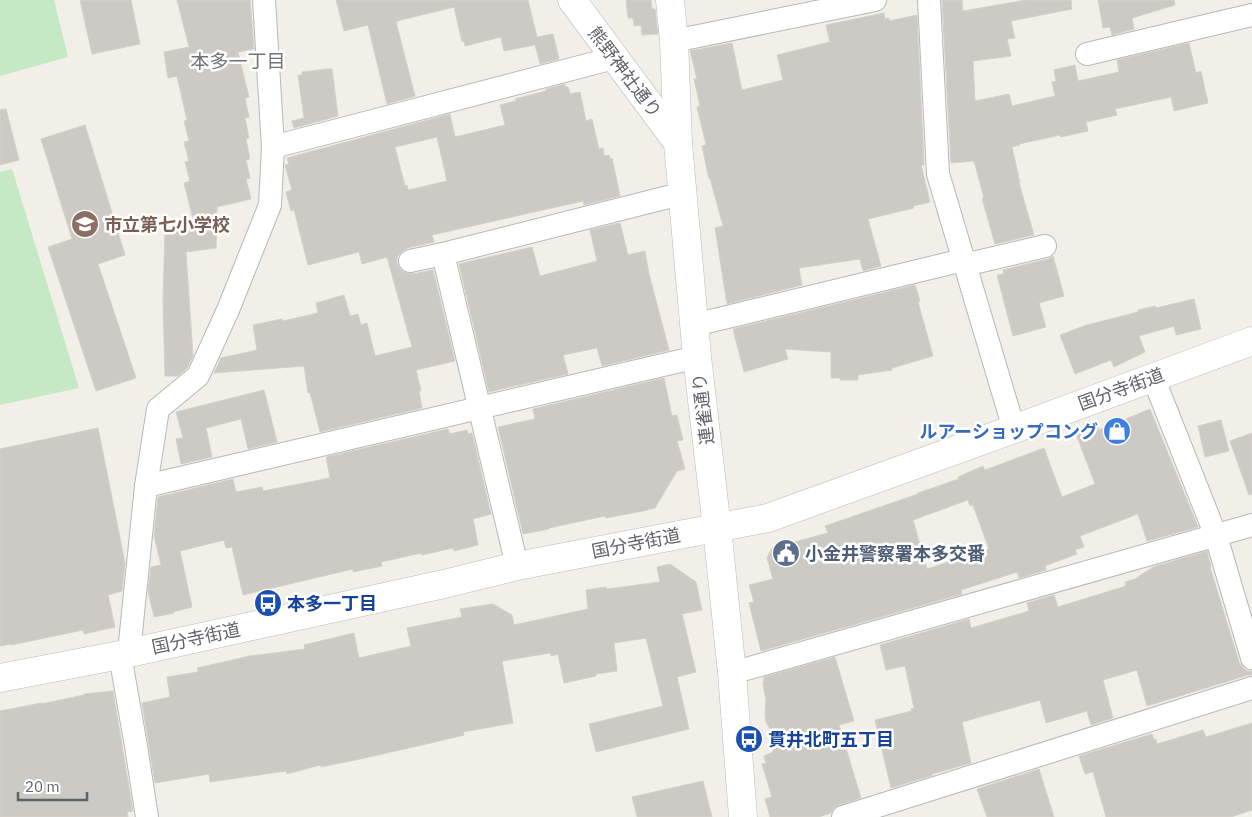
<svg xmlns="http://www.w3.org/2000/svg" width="1252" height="817" font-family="'IBM Plex Sans','Noto Sans JP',sans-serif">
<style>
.green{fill:#c5e8c5}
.building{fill:#cccac5;stroke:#d6d1c6;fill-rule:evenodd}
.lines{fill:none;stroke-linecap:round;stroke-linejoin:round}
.minor-casing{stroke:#b5b8bc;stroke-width:24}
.secondary-casing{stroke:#b6babf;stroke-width:29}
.minor{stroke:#fff;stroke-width:22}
.secondary{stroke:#fff;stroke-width:28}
.labels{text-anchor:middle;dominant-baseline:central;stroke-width:5;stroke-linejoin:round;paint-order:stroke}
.street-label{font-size:18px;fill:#5f6368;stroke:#fff}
.education-label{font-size:18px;font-weight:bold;fill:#785e54;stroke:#fff;text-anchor:start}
.shop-label{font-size:18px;font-weight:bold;fill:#366cbe;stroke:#fff;text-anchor:end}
.service-label{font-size:18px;font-weight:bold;fill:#4e5e75;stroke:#fff;text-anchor:start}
.transit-label{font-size:18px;font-weight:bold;fill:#164399;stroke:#fff;text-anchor:start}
.neighbourhood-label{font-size:19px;fill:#70757a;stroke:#fff}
</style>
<rect width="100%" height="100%" fill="#f1efe8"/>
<g class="green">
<path d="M0 0H54L68 57 0 76Z"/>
<path d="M12 169 79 388 0 405V172Z"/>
</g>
<g class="building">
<path d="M80 0H131L140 44 92 54Z"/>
<path d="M177 0H250L254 49 238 52 249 97 245 98 249 117 245 118 249 138 246 139 250 159 246 160 250 178 246 179 251 199 217 207 216 248 186 252 193 356 187 368 178 376H165L163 302 165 229 194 223 184 183 190 181 185 162 189 161 184 142 189 141 184 121 187 120 177 76 168 78 164 52 189 47Z"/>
<path d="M336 0H528L537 37 553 34 559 59 540 64 535 45 504 51 501 37 465 46 464 41 462 42 454 7 401 20 396 22 415 96 387 104 368 25 344 31Z"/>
<path d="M626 0H651L652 9H655L658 34 642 35 641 25 634 26 633 18H628Z"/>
<path d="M942 0H962L963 11 1026 0H1071L1072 9 1011 21 1015 38 1007 39 1011 56 973 61 975 101 1009 94 1012 106 1055 96 1052 82 1056 81 1054 70 1075 65 1078 81 1119 72 1117 60 1189 43 1196 73 1201 71 1208 103 1174 111 1171 97 1115 109 1117 115 1086 122 1088 131 1061 137 1060 135 1019 144 1020 145 1012 147 1020 183H1019L1034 235 995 244 982 198H984L974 161 951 163Z"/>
<path d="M1098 0H1174L1175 5 1132 18 1134 29 1112 35 1110 27 1103 28Z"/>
<path d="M884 13 885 19 889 18V21L917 15 924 165H921L930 202 913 206 914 208 868 219 881 266 863 271 860 259 799 268 802 285 727 304 715 228 723 226 710 178 709 179 702 146 706 145 697 107 700 106 694 79H697L690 51 732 43 742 90 783 80 777 55 830 42 826 25Z"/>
<path d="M327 69H332L338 116 294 128 292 121 304 118 298 75H302V72Z"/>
<path d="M565 84V87H568L570 94 580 92 586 121 592 119 599 149 603 148 604 156 609 155 610 159 612 158 620 196 584 205 583 201 432 235 434 242 407 248 401 252 397 257V264L401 270 406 273 413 274 433 270 455 361 416 370 421 391H419L422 408 320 432 310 393H308L304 366 214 373 221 358 257 350 253 325 282 319 283 321 318 313 316 303 344 295 350 316 358 314 361 325 367 323 375 356 412 347 387 257 362 264 359 252 308 265 294 210 291 211 286 192 292 190 285 165 289 164 287 158 450 114 455 137 505 125 500 105 516 101 515 99 546 91V89ZM437 137 447 181 408 190 407 185 405 186 395 147Z"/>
<path d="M6 109 19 160 0 165V110Z"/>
<path d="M85 125 125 255 98 264 136 378 96 391 48 247 72 239 41 139Z"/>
<path d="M620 223 628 255 645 251 649 274 669 350 602 366 597 348 563 355 568 374 489 392 459 264 532 247 540 276 597 261 590 230Z"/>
<path d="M1053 256 1064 296 1039 303 1046 327 1013 336 997 275 1004 274 1003 270 1048 259Z"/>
<path d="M915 285 920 301 918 302 933 356 892 368V370L858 375V380H840V378H831V352L785 349 788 359 744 372 733 329Z"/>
<path d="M1194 299 1201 329 1176 335 1174 326 1139 336 1145 352 1114 367 1111 360 1075 374 1060 335 1087 325 1138 312V310L1155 306 1156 308Z"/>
<path d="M664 378 672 416 677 415 683 440 677 441 685 469 677 471 655 508 643 511 606 518 605 516 549 528V529L523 534 498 427 535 419 533 409Z"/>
<path d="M264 390 277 442 248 449 241 419 206 428 212 457 181 464 176 439 183 438 176 412Z"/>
<path d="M1150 409 1198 527 1147 541 1138 514 1080 536 1084 547 1075 550 1077 554 1047 565 1045 566 1046 570 1019 578 1017 572 961 590 962 594 761 651 749 603 754 602 749 585 773 579 767 558 772 548 828 533 825 526 918 494V493L959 479 958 477 983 466 985 470 1044 448 1062 497 1095 484 1076 434 1098 426 1099 430ZM968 500 970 506 973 505 989 549 927 569 913 520Z"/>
<path d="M1221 420 1229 451 1205 457 1198 426Z"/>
<path d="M98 428 125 563 122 591 108 595 115 627 84 634 83 630 11 645V644L0 646V449Z"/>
<path d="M448 429 450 434 467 430 468 434 472 433 491 514 473 519 478 545 454 551 453 548 422 555 421 553 381 562 382 566 353 572V569L243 595 232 547 226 548 224 540 180 551 192 607 173 612 174 613 154 617 148 591 151 567 161 565 154 536 158 497 233 479 236 492 262 487 263 491 330 478 326 457Z"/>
<path d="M1252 433V494L1249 495 1230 441Z"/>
<path d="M1207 551 1211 567H1210L1239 662 1243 668 1248 671H1252V675H1248L1147 706 1137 670 1103 680 1113 718 1091 725 1087 711 1046 723 1040 700 962 722 971 763 932 774 933 775 891 788 875 720 912 711 911 709 914 708 905 666 886 670 880 645 969 619 971 628 1029 611 1027 603 1054 595 1058 607 1126 586 1125 582 1135 579 1153 567Z"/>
<path d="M670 564 696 582 702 610 682 614 696 672 677 677 689 729 596 752 589 724 663 706 646 638 614 643 617 671 596 674V676L564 683 558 654 551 656 550 653 502 661 513 723 463 732 464 735 435 742 360 759 321 767 320 765 287 774 286 771 210 782 209 774 155 783 142 703 170 697 167 677 198 672 197 668 250 656 305 649 304 645 354 633 359 658 411 646 407 628 462 617 460 609 493 604 512 615 514 625 588 609 586 590 606 587 607 589 660 582 657 567Z"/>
<path d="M835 657 854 721 839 725 861 798 839 805 834 808 831 813 819 817H770L765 799 772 797 762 764 766 763 764 756 773 752 772 732 766 722 765 714 766 699 763 685 764 677Z"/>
<path d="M113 691 133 811 127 812 128 817H0V711L41 703V704L84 695V694Z"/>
<path d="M1252 723V810L1231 817H1106L1093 772 1085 774 1079 756 1152 734 1154 740 1156 739 1157 744 1203 730 1206 737Z"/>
<path d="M1039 769 1054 817H987L977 789Z"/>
<path d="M703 781 712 817H637L632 797Z"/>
</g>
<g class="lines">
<g class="minor-casing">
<g id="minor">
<path d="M929 0 938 174 1014 429"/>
<path d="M674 41 875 0"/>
<path d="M1087 54 1252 15"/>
<path d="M273 147 614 58"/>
<path d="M443 254 517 566"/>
<path d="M410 261 443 254 684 193"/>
<path d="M694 325 963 260 973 263 1045 246"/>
<path d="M1153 377 1216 536 1252 658"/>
<path d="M146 486 697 357"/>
<path d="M129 652 146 486 158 409 198 376 228 310 270 205 273 147 264 0"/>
<path d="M120 655 136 746 147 817"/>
<path d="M732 673 1252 525"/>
<path d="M843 817 1252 688"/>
</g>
</g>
<g class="secondary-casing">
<g id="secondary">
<path d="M572 0 678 143"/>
<path d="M670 0 674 41 678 143 697 357 717 528 732 673 743 817"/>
<path d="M0 678 120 655 444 584 517 566 768 518 1014 429 1252 341"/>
</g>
</g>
<use href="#minor" class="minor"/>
<use href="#secondary" class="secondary"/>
</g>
<defs>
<g id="school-disc" transform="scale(1.4375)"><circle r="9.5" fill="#8d6e63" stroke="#fff"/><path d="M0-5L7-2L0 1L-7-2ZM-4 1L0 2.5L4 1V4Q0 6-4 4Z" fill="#fff"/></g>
<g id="shop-disc" transform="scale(1.4375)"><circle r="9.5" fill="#3f7fe0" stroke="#fff"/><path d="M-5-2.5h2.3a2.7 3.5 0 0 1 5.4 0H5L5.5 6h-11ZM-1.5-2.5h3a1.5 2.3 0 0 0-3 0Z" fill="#fff"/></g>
<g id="civic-disc" transform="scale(1.4375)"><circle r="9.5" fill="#5c6f8a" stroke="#fff"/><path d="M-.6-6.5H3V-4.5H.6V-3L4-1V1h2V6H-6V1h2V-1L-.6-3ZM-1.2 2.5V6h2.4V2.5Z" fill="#fff"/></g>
<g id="bus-disc" transform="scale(1.4375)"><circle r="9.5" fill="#1a4fb4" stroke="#fff"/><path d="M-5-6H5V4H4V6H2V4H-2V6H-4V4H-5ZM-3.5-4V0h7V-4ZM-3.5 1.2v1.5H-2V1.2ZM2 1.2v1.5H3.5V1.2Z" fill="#fff"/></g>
</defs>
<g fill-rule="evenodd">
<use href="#school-disc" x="85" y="224"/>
<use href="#shop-disc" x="1117" y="431"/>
<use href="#civic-disc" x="786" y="553"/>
<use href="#bus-disc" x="268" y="603"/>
<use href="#bus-disc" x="749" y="739"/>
</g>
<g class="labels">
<g class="street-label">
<text transform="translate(625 72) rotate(53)">熊野神社通り</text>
<text transform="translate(1121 389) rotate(-20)">国分寺街道</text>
<text transform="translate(703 409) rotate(-97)">連雀通り</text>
<text transform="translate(636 543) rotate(-11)">国分寺街道</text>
<text transform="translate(196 638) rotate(-12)">国分寺街道</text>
</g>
<g class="education-label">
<text x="104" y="224">市立第七小学校</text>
</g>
<g class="shop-label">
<text x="1098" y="431">ルアーショップコング</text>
</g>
<g class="service-label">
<text x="805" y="553">小金井警察署本多交番</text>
</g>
<g class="transit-label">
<text x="287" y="603">本多一丁目</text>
<text x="768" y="739">貫井北町五丁目</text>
</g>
<g class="neighbourhood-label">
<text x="238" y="61">本多一丁目</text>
</g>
</g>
<path d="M18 792v8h69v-8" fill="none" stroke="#5f6368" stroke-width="2.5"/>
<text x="25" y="792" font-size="15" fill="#5f6368" stroke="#ffffff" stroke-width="4" paint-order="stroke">20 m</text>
</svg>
